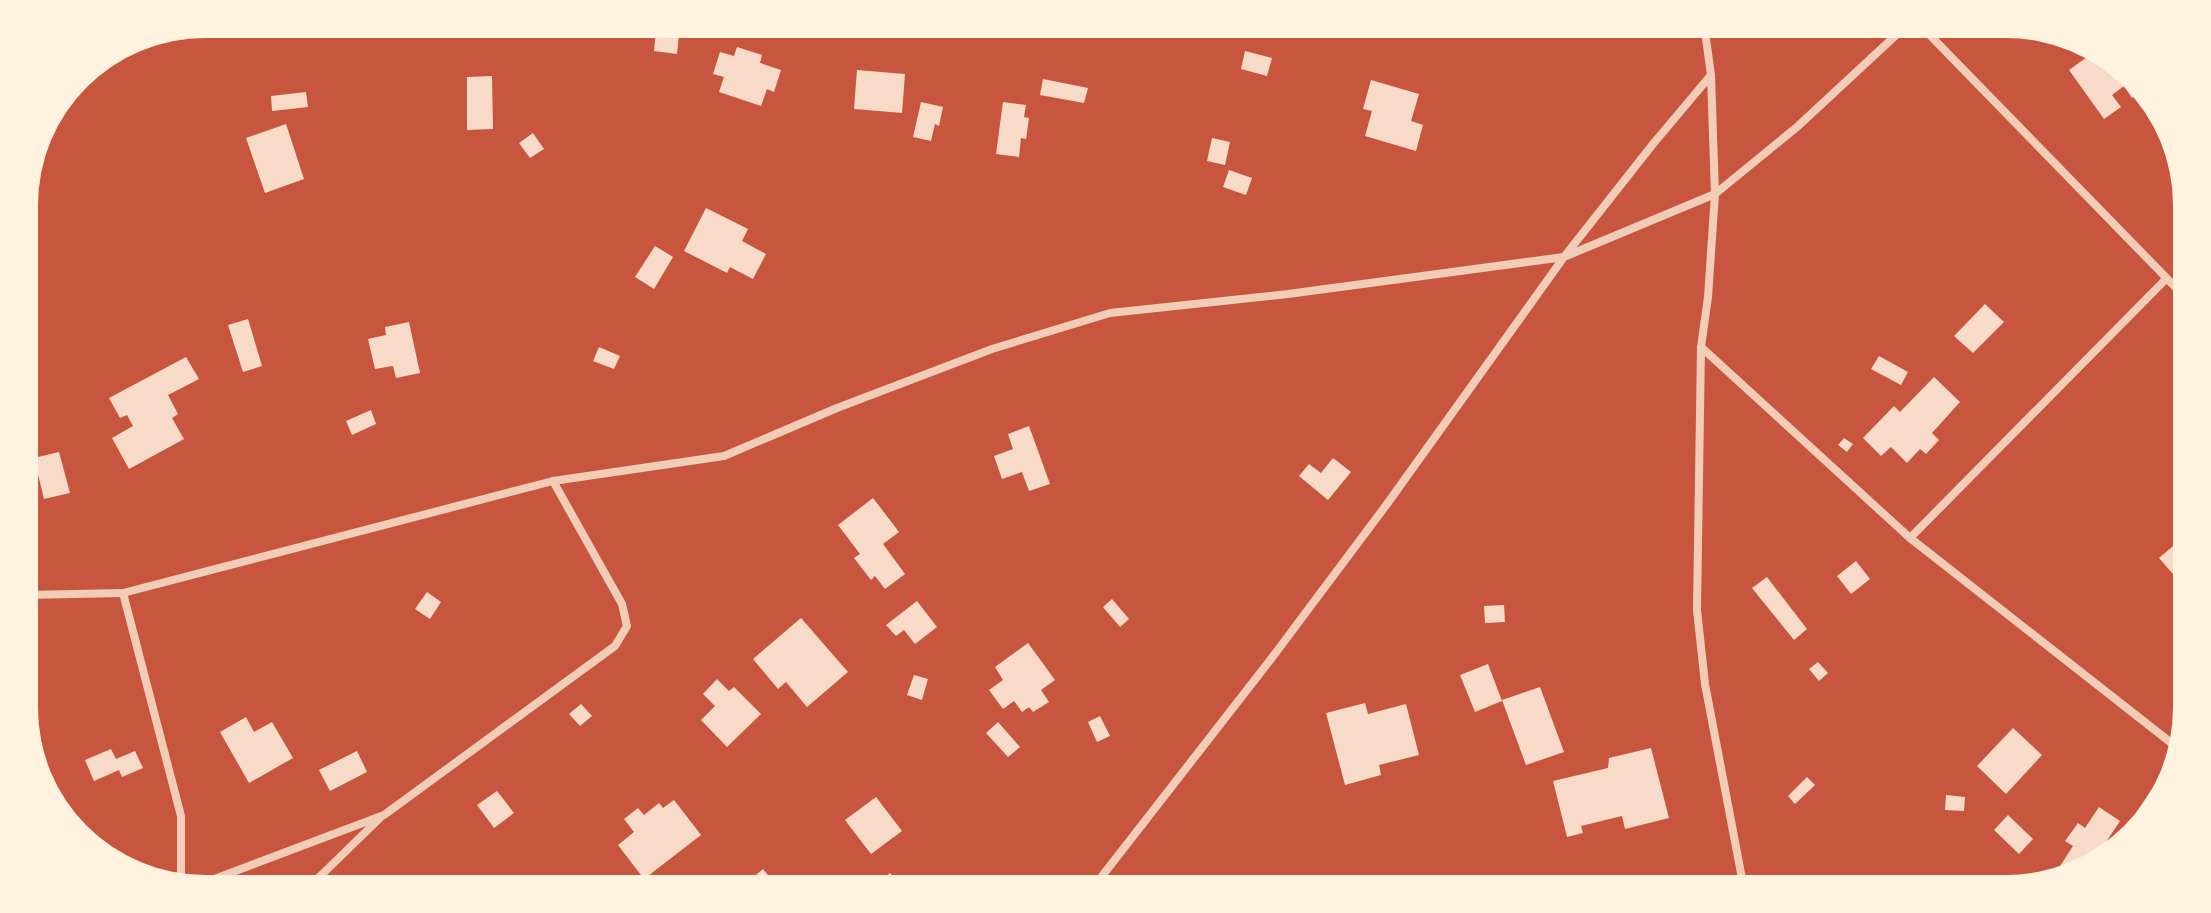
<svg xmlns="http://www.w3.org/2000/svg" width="2211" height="913" font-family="Lato,sans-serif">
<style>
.building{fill:#f7dbc8}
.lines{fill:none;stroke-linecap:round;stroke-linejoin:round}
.minor{stroke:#f1ccb7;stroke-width:8}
</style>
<rect width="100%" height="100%" fill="#c8553d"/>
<g class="building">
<path d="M656 31 679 34 677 54 654 51Z"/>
<path d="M737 47 762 55 760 63 781 70 774 92 767 89 761 106 719 92 724 77 713 74 720 52 734 56Z"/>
<path d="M1245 51 1272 58 1267 76 1241 69Z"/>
<path d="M2094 52 2141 91 2132 98 2124 86 2112 95 2121 107 2104 119 2069 70Z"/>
<path d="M857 70 905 74 902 113 854 109Z"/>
<path d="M492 76 493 129 467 130V77Z"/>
<path d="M1043 79 1088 88 1084 103 1040 95Z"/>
<path d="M1371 80 1419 94 1411 121 1423 125 1416 151 1365 136 1372 111 1363 109Z"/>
<path d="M306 92 308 107 272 111 271 96Z"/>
<path d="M921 102 943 107 939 126 935 124 931 141 913 137Z"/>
<path d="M1003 102 1026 105 1024 117 1029 118 1026 139 1021 138 1019 157 996 154Z"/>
<path d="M286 124 304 179 265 193 246 138Z"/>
<path d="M533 133 544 149 530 158 519 143Z"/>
<path d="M1212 138 1230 142 1225 165 1207 161Z"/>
<path d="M1229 170 1252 178 1246 195 1223 187Z"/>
<path d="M706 208 748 229 742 241 766 254 753 279 730 267 727 273 684 251Z"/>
<path d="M655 246 673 257 654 289 635 277Z"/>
<path d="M1985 304 2004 322 1973 353 1954 336Z"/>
<path d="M248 319 262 366 243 372 228 325Z"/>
<path d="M409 322 420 373 396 378 393 366 375 369 368 339 386 335 385 327Z"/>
<path d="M599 347 620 356 614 369 593 361Z"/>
<path d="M1879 356 1908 372 1901 385 1871 369Z"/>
<path d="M186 357 199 379 168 395 178 414 172 418 184 439 129 469 112 438 133 426 127 415 120 418 109 398Z"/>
<path d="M1934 377 1960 402 1932 433 1939 440 1926 454 1920 449 1907 463 1891 447 1881 456 1863 438 1894 406 1900 412Z"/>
<path d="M371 410 376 424 352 435 346 421Z"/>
<path d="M1029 426 1050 484 1029 491 1022 472 1002 479 994 456 1013 449 1008 434Z"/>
<path d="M1844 438 1853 444 1847 452 1838 445Z"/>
<path d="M59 452 70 493 44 499 34 458Z"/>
<path d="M1333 458 1351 472 1328 500 1299 476 1309 464 1321 473Z"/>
<path d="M873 498 899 532 883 544 905 574 885 589 875 576 871 580 854 558 860 554 838 525Z"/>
<path d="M2186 535 2187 564V590L2159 558Z"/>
<path d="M1856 561 1870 579 1851 594 1837 576Z"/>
<path d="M1767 577 1807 629 1794 640 1752 588Z"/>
<path d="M427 592 441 602 430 619 415 609Z"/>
<path d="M1112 599 1129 619 1120 627 1103 607Z"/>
<path d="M917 601 937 627 915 644 904 630 896 636 886 625Z"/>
<path d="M1504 605 1505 622 1485 623 1484 606Z"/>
<path d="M801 618 848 672 807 707 786 682 778 689 753 659Z"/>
<path d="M1028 643 1055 680 1041 690 1049 702 1033 712 1029 707 1022 712 1014 701 1003 709 989 690 1003 680 995 667Z"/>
<path d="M1818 662 1828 673 1819 681 1809 669Z"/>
<path d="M1488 664 1502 701 1475 712 1460 675Z"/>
<path d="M914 675 928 679 922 700 907 695Z"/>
<path d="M717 679 729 691 734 687 761 714 727 747 701 720 715 706 703 694Z"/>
<path d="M1540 687 1564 752 1526 765 1502 700Z"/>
<path d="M1365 703 1368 714 1406 704 1419 755 1379 765 1381 775 1345 785 1326 713Z"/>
<path d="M581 704 592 716 580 726 569 714Z"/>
<path d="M1100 716 1110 736 1097 742 1088 722Z"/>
<path d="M246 717 254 732 272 722 293 758 249 783 220 732Z"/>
<path d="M998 722 1020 747 1008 757 986 733Z"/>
<path d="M2013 728 2042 755 2006 794 1977 766Z"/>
<path d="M1651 748 1669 818 1625 829 1622 816 1581 826 1583 833 1567 837 1553 781 1608 768 1609 758Z"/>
<path d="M111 749 116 759 135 751 143 768 122 777 119 770 94 781 85 760Z"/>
<path d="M357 751 367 772 330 791 319 770Z"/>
<path d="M1807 777 1815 785 1795 804 1788 796Z"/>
<path d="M497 791 514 813 494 828 477 805Z"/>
<path d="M1946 795 1965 797 1964 811 1945 810Z"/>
<path d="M876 797 902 831 871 854 845 820Z"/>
<path d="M674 800 701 835 644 879 618 845 634 832 624 819 638 808 644 815 659 803 663 808Z"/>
<path d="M2099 807 2120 821 2092 863 2053 877 2073 846 2065 841 2078 823 2085 828Z"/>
<path d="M2008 815 2033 839 2019 854 1994 830Z"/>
<path d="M763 869 779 889H747L744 885Z"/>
<path d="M890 873 904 889H872Z"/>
<path d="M1855 881 1858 889H1832V888Z"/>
</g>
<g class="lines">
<g class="minor">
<path d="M1704 24 1711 75 1715 194 1708 297 1701 347 1697 610 1705 684 1744 889"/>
<path d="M1919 24 2186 298"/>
<path d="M1701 347 1910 538 2179 749"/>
<path d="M1910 538 2166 279"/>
<path d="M123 593 181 816V884"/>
<path d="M25 595 123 593 553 481 724 456 837 408 992 349 1110 313 1288 294 1564 257 1715 194 1797 127 1908 24"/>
<path d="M2129 831 2177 758"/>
<path d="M193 887 384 815 615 646 627 626 622 604 553 481"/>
<path d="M307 889 380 818"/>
<path d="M1092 889 1271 659 1387 504 1564 257 1653 144 1711 75"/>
</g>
</g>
<path d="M0 0H2211V913H0ZM205 38H2006A167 167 0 0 1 2173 205V708A167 167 0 0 1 2006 875H205A167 167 0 0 1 38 708V205A167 167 0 0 1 205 38Z" fill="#fff3e0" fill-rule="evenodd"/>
</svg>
